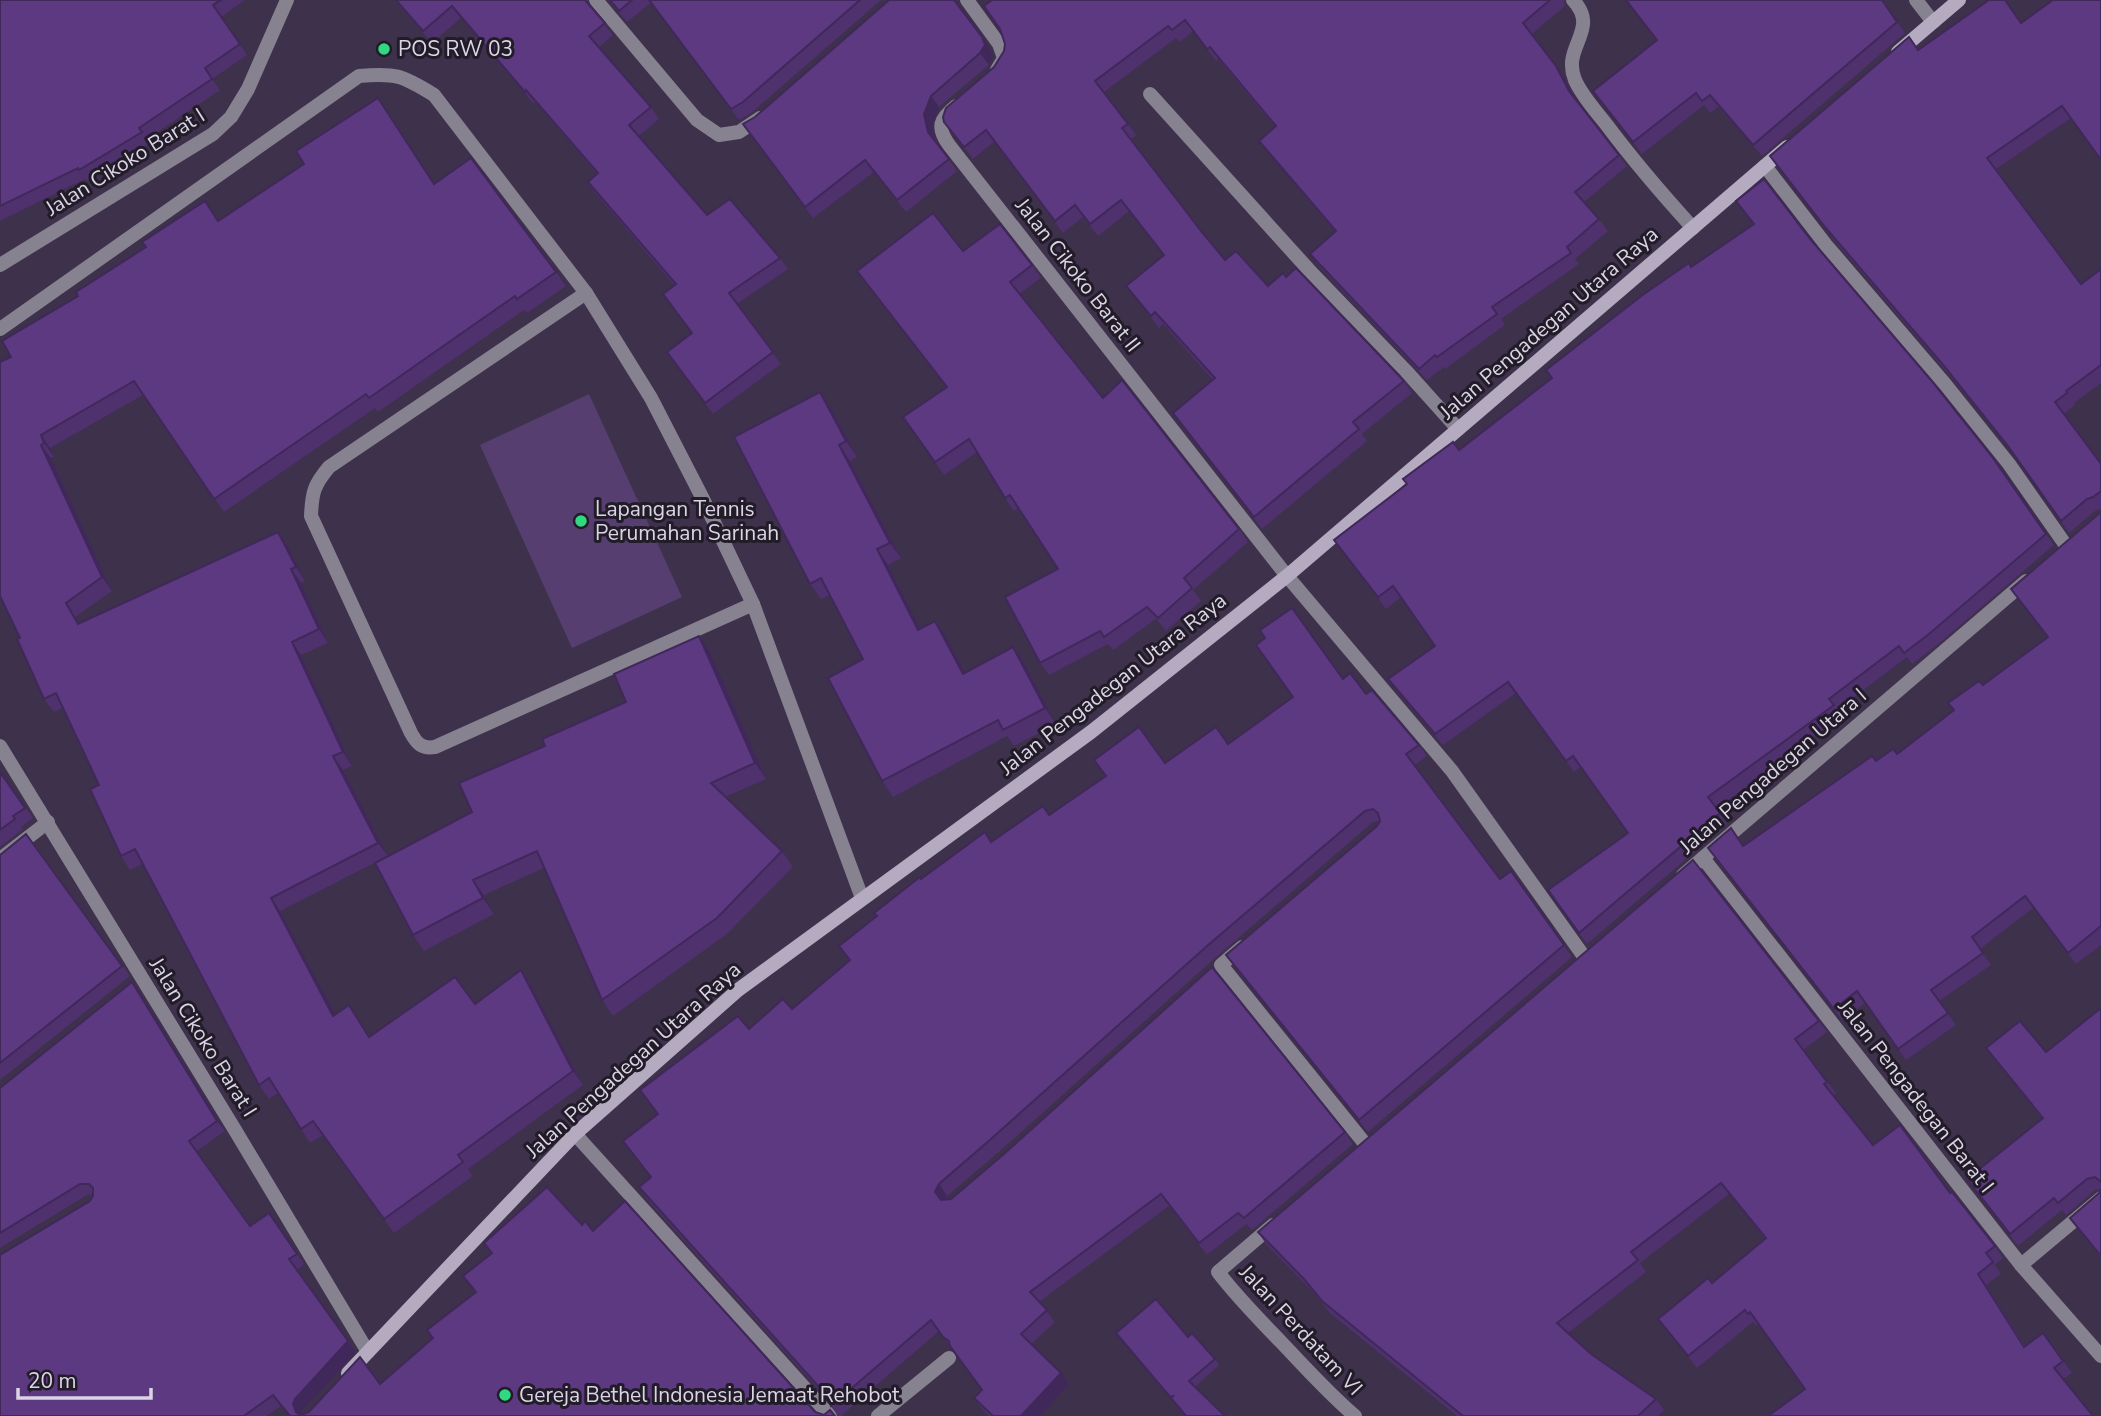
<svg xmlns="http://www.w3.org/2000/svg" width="2101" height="1416" font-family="'Nunito Sans',sans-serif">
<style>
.green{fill:#563e70}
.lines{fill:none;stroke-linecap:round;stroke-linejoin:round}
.street{stroke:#87828f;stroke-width:14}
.secondary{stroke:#b4abc0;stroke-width:14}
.wall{fill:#4f316e}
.shaded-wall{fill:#40285a}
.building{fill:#5c3980;stroke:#40285a;stroke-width:2}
.poi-dot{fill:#31d882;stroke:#211c28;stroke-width:2.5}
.labels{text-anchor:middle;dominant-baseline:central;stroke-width:6;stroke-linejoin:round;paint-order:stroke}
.poi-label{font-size:21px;fill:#dbd4e5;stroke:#211c28;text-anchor:start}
.street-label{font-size:21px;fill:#dbd4e5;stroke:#211c28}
</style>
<rect width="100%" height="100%" fill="#3d314b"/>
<path class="green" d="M589 394 682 597 572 648 480 445Z"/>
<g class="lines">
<g class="street">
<path d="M596 0 697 120 719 135 739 132 760 118"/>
<path d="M967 0 999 44 1004 58 997 70"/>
<path d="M1573 0C1601 30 1561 46 1575 80 1582 96 1595 110 1606 124 1633 160 1662 194 1693 228"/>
<path d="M1916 0 1933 22"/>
<path d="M1150 94 1309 270 1406 371 1458 429"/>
<path d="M956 106C940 119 936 127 949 145L1287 576 1452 771 1585 958"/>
<path d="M1765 166 1826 245 1945 384 2009 464 2067 547"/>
<path d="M0 265 213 134 231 117 248 89 287 0"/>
<path d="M586 293 329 467C314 485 312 492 311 516L411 733C417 744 422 749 435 747L753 604"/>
<path d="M0 329 359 76C396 73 402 75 434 95L586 293 651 398 703 499 753 604 862 898"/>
<path d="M0 746 235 1130 368 1352"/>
<path d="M1703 858 2021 1265 2101 1356"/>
<path d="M0 859 48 822"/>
<path d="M1683 875 2026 581"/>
<path d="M1242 947 1221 965 1366 1145"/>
<path d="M575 1134 830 1416"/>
<path d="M1273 1225 1218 1272C1237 1297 1259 1319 1281 1342 1305 1367 1328 1393 1355 1416"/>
<path d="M2021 1265 2101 1198"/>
<path d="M878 1416 949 1358"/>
</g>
<g class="secondary">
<path d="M1898 52 1959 0"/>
<path d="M348 1373 575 1134 738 990 1091 732 1287 576 1787 147"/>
</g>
</g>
<g class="wall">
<path d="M0 0H245L221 17 247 55 212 79 220 90 147 139 150 143 87 181 85 179 0 221Z"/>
<path d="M396 0H588V4L613 35 599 47 651 107 659 119 639 136 707 215 780 258 788 269 737 304 781 364 713 414 667 352 691 333 674 285 596 194 588 182 597 174 535 102 533 103 461 18 432 43 404 11Z"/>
<path d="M608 0H881L751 113 739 120 651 3 627 22Z"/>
<path d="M992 0H1564L1565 6 1532 34 1564 77 1575 99 1627 166 1584 202 1599 219 1608 231 1575 259 1579 264 1501 319 1505 325 1445 369 1444 367 1427 380 1319 266 1310 254 1335 232 1268 152 1259 141 1275 127 1218 59 1216 61 1193 31 1180 42 1176 38 1104 92 1136 135 1131 139 1201 231 1225 260 1268 286 1286 277 1404 381 1412 393 1362 434 1367 441 1262 529 1173 413 1213 380 1163 324 1159 328 1126 286 1164 255 1129 211 1098 236 1083 217 1063 233 994 142 973 159 944 122 994 67 1004 51 1005 44Z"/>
<path d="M1882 0 1905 33 1762 156 1718 107 1710 113 1704 105 1642 154 1593 91 1656 41Z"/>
<path d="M2021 23 2071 118 1996 169 2081 284 2101 269V383L2074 403 2075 405 2064 414 2101 464V509L2095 511 2069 533 2017 458 1952 378 1833 239 1770 156 1918 50Z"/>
<path d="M982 37 990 49 993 57 989 65 939 107 932 126 936 142 957 171 906 212 874 172 813 218 751 136 755 117Z"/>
<path d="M388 112 434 183 556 272 566 286 527 313 524 310 378 412 375 408 224 512 143 395 50 448 54 457 51 458 112 591 75 617 79 624 278 532 288 546 305 581 301 583 328 643 301 655 352 766 343 770 388 856 280 911 335 1015 349 1005 370 1036 475 1004 521 970 530 984 583 1085 468 1169 473 1176 394 1233 323 1135 310 1143 278 1093 269 1099 259 1085 143 864 130 870 121 856 99 785 63 708 54 712 44 699 20 638 11 357 219 220Z"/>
<path d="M1736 201 1811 240 1993 458 2054 545 1937 645 1912 664 1907 657 1837 710 1842 716 1716 809 1727 824 1587 944 1548 890 1628 833 1581 767 1574 772 1516 693 1443 745 1396 690 1388 679 1435 646 1401 597 1386 609 1334 540 1459 450 1552 378 1691 267 1753 225Z"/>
<path d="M963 251 1032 265 1041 278 1019 294 1103 398 1239 529 1248 542 1193 590 1201 601 1166 631 1156 619 1113 650 1108 644 1049 675 1040 663 1058 569 1018 508 1014 511 1005 498 977 452 944 475 903 417 946 387 857 271Z"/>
<path d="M820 392 831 408 857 457 850 461 901 558 888 565 920 629 946 637 965 673 1013 647 1024 663 1056 724 1014 746 1007 736 893 797 882 781 863 659 830 595 821 599 810 584Z"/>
<path d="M2101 512V945L2076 964 2033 908 1980 949 1991 965 1939 1001 1956 1025 1906 1060 1865 1003 1842 1020 1708 848 1743 846 1876 761 1897 754 1954 710 1983 685 2048 638 2011 589Z"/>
<path d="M710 652 766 779 725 797 782 851 793 867 727 934 613 1016 602 1000 544 868 484 895 494 914 424 951 413 935 472 812 545 746 626 702Z"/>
<path d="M1343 679 1366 694 1419 745 1427 756 1415 765 1500 879 1511 871 1572 957 1368 1132 1234 966 1226 955 1377 826 1380 821 1373 822 1215 958 1000 1151 947 1196 945 1199 1345 1132 1353 1144 1252 1230 1246 1224 1207 1255 1169 1206 1039 1302 1055 1322 1031 1344 1069 1384 1040 1416H989L983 1410 974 1398 982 1390 939 1331 841 1416H838L831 1406 830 1402 647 1199 639 1187 650 1177 623 1141 657 1114 640 1090 749 1029 792 1009 849 961 839 946 921 879 991 842 1165 763 1228 744Z"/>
<path d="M0 772 33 818 21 827 23 829 0 847Z"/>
<path d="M26 834 130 976 0 1080V855Z"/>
<path d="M132 982 225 1131 197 1151 250 1226 269 1213 304 1264 297 1270 356 1352 303 1410 301 1415 380 1384 433 1338 427 1330 475 1292 463 1276 491 1253 484 1243 582 1225 593 1231 815 1412 824 1415 835 1416H289L281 1406 266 1416H0L90 1201 93 1196V1194L87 1195 0 1248V1088Z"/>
<path d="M2101 1008V1258L2070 1218 2099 1193 2101 1189 2095 1190 2066 1215 2062 1210 2018 1246 1967 1179 2042 1119 1986 1048 2046 1052Z"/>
<path d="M1819 1021 1827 1032 1803 1050 1836 1093 1833 1096 1873 1145 1950 1193 1995 1246 2003 1258 1995 1265 2001 1274 1986 1285 2025 1346 2043 1333 2072 1373 2063 1379 1805 1389 1758 1324 1756 1326 1753 1322 1697 1368 1658 1319 1712 1283 1765 1239 1729 1194 1640 1263 1646 1272 1568 1333 1591 1354 1656 1399 1664 1410 1658 1416H1457L1330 1313 1312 1291 1266 1244 1258 1232Z"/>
<path d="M1116 1333 1188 1337 1215 1359 1219 1365 1195 1387 1225 1416H1185Z"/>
</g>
<g class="shaded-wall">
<path d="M982 37 990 49 993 57 989 65 980 53Z"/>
<path d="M1556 66 1564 77 1577 103 1569 91Z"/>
<path d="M931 96 939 107 932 126 936 144 928 132 924 114Z"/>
<path d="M820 392 831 408 857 457 846 441Z"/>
<path d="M41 435 50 448 54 457 44 443Z"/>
<path d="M41 445 51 458 112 591 102 577Z"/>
<path d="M839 445 850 461 901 558 890 543Z"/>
<path d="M278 532 288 546 305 581 296 567Z"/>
<path d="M877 549 888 565 929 646 918 630Z"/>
<path d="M291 569 301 583 328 643 319 629Z"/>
<path d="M935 621 946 637 974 690 963 674Z"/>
<path d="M699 636 710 652 766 779 755 763Z"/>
<path d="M292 642 301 655 352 766 343 752Z"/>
<path d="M1013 647 1024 663 1056 724 1045 708Z"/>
<path d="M333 756 343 770 388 856 378 843Z"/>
<path d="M473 880 484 895 494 914 483 898Z"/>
<path d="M271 898 280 911 343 1029 333 1016Z"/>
<path d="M521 970 530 984 583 1085 573 1071Z"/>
<path d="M132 982 140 993 225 1131 217 1121Z"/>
<path d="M939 1184 947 1196 943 1204 935 1192Z"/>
<path d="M348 1341 356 1352 303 1410 301 1415 296 1412 293 1404 295 1399Z"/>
<path d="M1061 1373 1069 1384 1040 1416H1021Z"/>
</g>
<g class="building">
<path d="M0 0H221L213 5 240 44 205 68 212 79 139 128 142 132 79 170 78 168 0 206Z"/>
<path d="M396 0H585L605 23 589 36 651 107 629 125 707 215 730 199 780 258 729 293 773 352 705 403 667 352 692 333 663 294 676 284 588 182 598 173 526 90 525 92 452 6 423 31Z"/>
<path d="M610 0H632L619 11Z"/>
<path d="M649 0H860L743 102 731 109Z"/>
<path d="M889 0H954L982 37 985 45 980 53 931 96 924 114 928 132 949 159 897 200 865 160 805 207 743 124 755 117Z"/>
<path d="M992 0H1550L1523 23 1556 66 1569 91 1619 155 1575 192 1599 219 1567 247 1571 253 1492 307 1497 314 1437 357 1435 355 1419 369 1310 254 1336 231 1259 141 1276 126 1210 47 1207 49 1185 20 1172 30 1168 26 1095 81 1128 124 1122 128 1201 231 1225 260 1236 251 1268 286 1283 273 1286 277 1296 268 1404 381 1353 422 1359 429 1254 517 1173 413 1215 378 1155 312 1151 316 1126 286 1164 255 1121 200 1090 224 1075 205 1055 221 986 130 964 147 944 122 943 117 946 108 994 67 1004 51 1005 44 1000 29 984 6Z"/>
<path d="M1626 0H1882L1897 22 1753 145 1710 95 1702 101 1696 93 1633 142 1593 91 1657 40Z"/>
<path d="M1989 0H2005L2021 23 2053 0H2101V160L2062 106 1987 158 2081 284 2101 269V365L2066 391 2067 393 2055 402 2101 464V491L2093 497 2087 499 2061 521 2008 446 1944 366 1825 227 1770 156 1909 37 1918 50Z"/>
<path d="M378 98 434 184 471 158 556 272 517 299 515 296 369 398 366 394 214 499 134 381 41 435 44 443 41 445 102 577 66 603 78 624 278 532 296 567 291 569 319 629 292 642 343 752 333 756 378 843 271 898 333 1016 349 1005 369 1037 455 977 475 1004 521 970 573 1071 458 1155 463 1162 384 1219 313 1121 301 1129 269 1078 259 1085 135 849 121 856 90 789 99 785 56 693 44 699 17 639 20 638 0 596V362L11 357 2 341 78 296 76 292 146 247 142 242 205 201 218 221 304 164 296 151Z"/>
<path d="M1764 179 1811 240 1930 379 1993 458 2046 534 1929 634 1904 653 1899 646 1829 699 1834 705 1708 797 1720 813 1579 933 1548 890 1628 833 1573 756 1566 761 1508 682 1435 734 1388 679 1435 646 1393 586 1378 597 1334 540 1407 484 1403 479 1453 442 1459 450 1552 378 1546 370 1644 294 1689 263 1691 267 1754 224 1736 201Z"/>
<path d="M933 213 963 251 1000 224 1032 265 1010 282 1103 398 1122 380 1239 529 1184 578 1192 588 1158 618 1147 607 1104 637 1100 631 1040 663 1005 597 1058 569 1010 495 1005 498 969 439 935 462 903 417 947 387 857 271Z"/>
<path d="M820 392 846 441 839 445 890 543 877 549 918 630 935 621 963 674 1013 647 1045 708 1003 730 998 720 882 781 828 678 863 659 821 578 810 584 734 437Z"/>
<path d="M2101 512V926L2068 953 2025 896 1972 937 1983 953 1931 990 1948 1013 1898 1049 1857 991 1834 1009 1708 848 1731 828 1743 846 1872 756 1876 761 1893 749 1897 754 1954 710 1948 703 1979 681 1983 685 2048 637 2011 589Z"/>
<path d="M1292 608 1343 679 1350 673 1366 694 1372 690 1419 745 1406 754 1500 879 1511 871 1564 945 1359 1120 1226 955 1377 826 1380 821 1378 813 1373 809 1365 811 1207 946 991 1139 939 1184 935 1192 941 1200 951 1199 1004 1154 1212 967 1345 1132 1244 1218 1238 1213 1199 1243 1161 1194 1030 1292 1047 1310 1021 1334 1061 1373 1021 1416H993L974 1398 982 1390 950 1346 949 1341 943 1337 931 1320 831 1406 829 1398 639 1187 651 1177 623 1141 658 1114 640 1090 738 1016 749 1029 783 999 792 1009 850 960 839 946 877 916 874 913 920 877 921 879 985 832 991 842 1043 806 1049 815 1106 776 1094 760 1139 727 1165 763 1216 727 1228 744 1293 697 1256 645 1265 638 1260 630Z"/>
<path d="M699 636 755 763 711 783 782 851 717 918 602 1000 537 851 473 880 483 898 413 935 375 863 472 812 459 783 545 746 542 739 626 702 614 674Z"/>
<path d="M0 772 25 808 13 816 15 819 0 830Z"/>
<path d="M26 834 122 966 0 1063V855Z"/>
<path d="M1693 860 1819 1021 1795 1039 1827 1082 1824 1084 1873 1145 1900 1125 1950 1193 1952 1192 1995 1246 1986 1253 1993 1262 1978 1274 2024 1347 2043 1333 2063 1361 2054 1368 2093 1416H1768L1805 1389 1750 1312 1748 1314 1745 1310 1688 1356 1658 1319 1708 1278 1712 1283 1766 1238 1721 1183 1631 1252 1638 1260 1557 1323 1591 1354 1656 1399 1638 1416H1463L1322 1301 1304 1279 1258 1232Z"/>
<path d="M132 982 217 1121 189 1141 250 1226 269 1213 297 1254 289 1259 348 1341 295 1399 293 1404 296 1412 301 1415 309 1412 360 1357 380 1384 433 1338 427 1330 476 1292 463 1276 492 1253 484 1243 547 1187 582 1225 585 1221 593 1231 625 1201 815 1412 824 1415 830 1410 835 1416H290L273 1395 244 1416H0V1255L90 1201 93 1196V1188L89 1184H80L0 1233V1088Z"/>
<path d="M2101 1008V1182L2095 1177 2087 1179 2058 1203 2054 1198 2010 1234 1967 1179 2043 1118 1986 1048 2020 1021 2046 1052Z"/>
<path d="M2101 1189V1256L2070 1218 2099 1193Z"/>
<path d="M1156 1299 1188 1337 1192 1333 1215 1359 1189 1381 1225 1416H1186L1171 1398 1174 1395 1171 1398 1116 1333Z"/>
</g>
<g class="poi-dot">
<circle cx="384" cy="49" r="7"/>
<circle cx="581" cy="521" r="7"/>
<circle cx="505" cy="1395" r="7"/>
</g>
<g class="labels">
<g class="poi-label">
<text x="398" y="49">POS RW 03</text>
<text x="595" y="509">Lapangan Tennis<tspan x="595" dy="24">Perumahan Sarinah</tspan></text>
<text x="519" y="1395">Gereja Bethel Indonesia Jemaat Rehobot</text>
</g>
<g class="street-label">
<text transform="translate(125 162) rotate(-32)">Jalan Cikoko Barat I</text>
<text transform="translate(1078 275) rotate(52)">Jalan Cikoko Barat II</text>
<text transform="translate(1549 323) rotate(-41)">Jalan Pengadegan Utara Raya</text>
<text transform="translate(1113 684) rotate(-38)">Jalan Pengadegan Utara Raya</text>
<text transform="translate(1773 771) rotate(-41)">Jalan Pengadegan Utara I</text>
<text transform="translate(203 1037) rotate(58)">Jalan Cikoko Barat I</text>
<text transform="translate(633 1060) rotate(-42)">Jalan Pengadegan Utara Raya</text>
<text transform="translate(1916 1096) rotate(52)">Jalan Pengadegan Barat I</text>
<text transform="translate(1301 1330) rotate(47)">Jalan Perdatam VI</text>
</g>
</g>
<path d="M18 1388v10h133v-10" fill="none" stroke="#dbd4e5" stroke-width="3.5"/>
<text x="28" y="1388" font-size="21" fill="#dbd4e5" stroke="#211c28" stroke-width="5" paint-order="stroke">20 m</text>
</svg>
